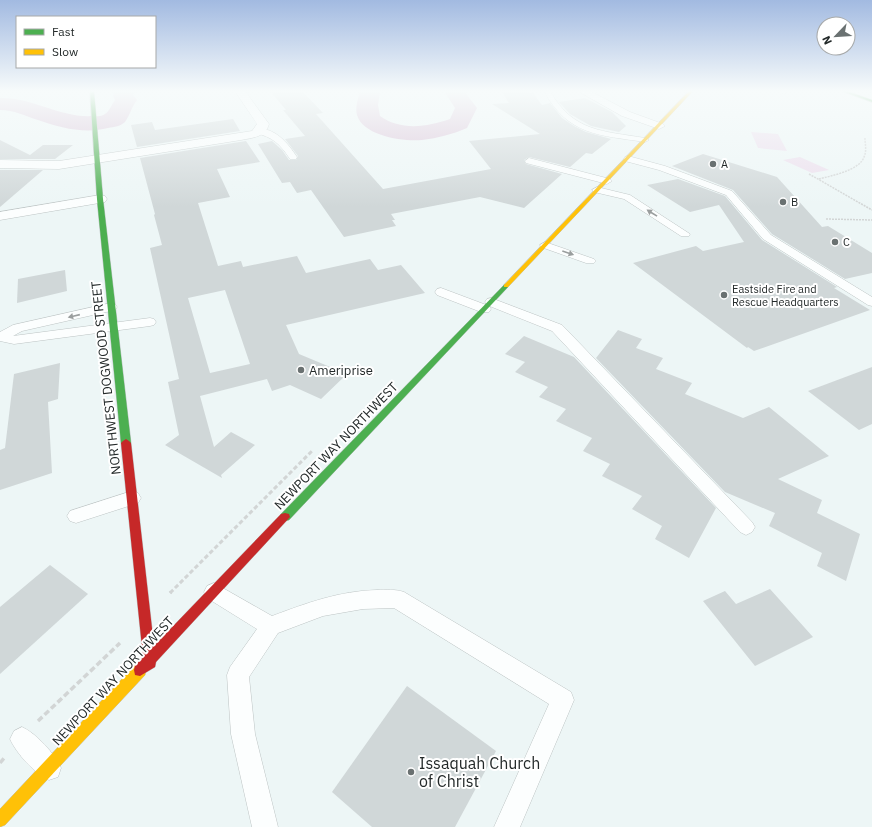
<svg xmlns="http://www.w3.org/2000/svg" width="872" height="827" font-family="'IBM Plex Sans',sans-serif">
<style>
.green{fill:#ecdfed}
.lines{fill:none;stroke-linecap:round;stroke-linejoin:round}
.river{fill:#d9c2d6;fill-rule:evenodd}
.building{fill:#d0d7d8;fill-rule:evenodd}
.lane-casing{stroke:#bdc4c4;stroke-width:1}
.street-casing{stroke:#bdc4c4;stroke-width:1}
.fast-casing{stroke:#bdc4c4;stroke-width:1}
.slow-casing{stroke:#bdc4c4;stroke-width:1}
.jam-casing{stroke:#bdc4c4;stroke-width:1}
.path-far2{stroke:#d2d5d5;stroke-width:1.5;stroke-dasharray:2 1;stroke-linecap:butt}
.path-far1{stroke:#d2d5d5;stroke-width:3;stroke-dasharray:4.5 2.5;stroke-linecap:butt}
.path{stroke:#d2d5d5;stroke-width:3.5;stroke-dasharray:6 3;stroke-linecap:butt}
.lane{fill:#fcfefe;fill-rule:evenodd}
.street{fill:#fcfefe;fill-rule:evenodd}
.fast{fill:#4caf50;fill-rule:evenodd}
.slow{fill:#ffc107;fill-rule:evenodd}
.jam{fill:#c62828;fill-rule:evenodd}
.oneway{fill:#9a9e9e}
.poi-dot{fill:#6a7171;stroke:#fff;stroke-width:1.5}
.labels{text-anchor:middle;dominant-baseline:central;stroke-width:4;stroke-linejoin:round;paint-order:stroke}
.far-poi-label{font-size:11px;fill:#232929;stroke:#fff;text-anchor:start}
.poi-label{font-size:13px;fill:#232929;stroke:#fff;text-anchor:start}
.street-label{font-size:13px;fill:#232929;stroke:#fff}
.near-poi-label{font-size:16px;fill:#232929;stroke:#fff;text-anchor:start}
</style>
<rect width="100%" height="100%" fill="#edf6f6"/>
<g class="green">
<path d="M751 132 778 134 787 151 758 148Z"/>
<path d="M800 157 829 170 812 173 783 160Z"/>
</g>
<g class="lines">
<g class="river">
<path d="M115 91H136L133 95 137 100C132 106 129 117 125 122 121 126 114 127 108 128 85 134 60 128 38 120 25 116 14 110 0 110V98C32 97 60 118 93 116 97 116 101 117 105 114 109 112 112 104 115 100L113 95Z"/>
<path d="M360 91H380L378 105 380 116C401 131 427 127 450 119L455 108 444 91H464L477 108 467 128C453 134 438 138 422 140 404 142 363 136 357 115 355 107 358 99 360 91Z"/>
</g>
</g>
<g class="building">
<path d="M270 91H302L323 113 316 114 383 189 491 169 469 141 540 134 492 104 509 103 501 91H526L528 93H533L542 105 550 103 562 118 574 126 586 132 611 139 592 154 586 153 570 167 529 157 524 160 526 164 562 174 524 208 480 197 391 214 395 220H392L396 226 344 237 311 190 297 193 290 182 282 183 258 144 272 141 282 150 289 160H296L298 156 285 139 305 136 283 110H286Z"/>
<path d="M585 98 612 112 626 126 619 132 591 126 570 114 559 102Z"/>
<path d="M233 119 240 131 137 147 131 125 152 122 155 130Z"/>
<path d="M0 140 30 155 43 145H73L55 159H0Z"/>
<path d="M246 141 260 162 217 169 230 197 198 203 218 266 241 261 243 267 297 256 306 273 370 259 378 270 401 265 425 293 286 325 299 354 347 374 321 399 290 385 272 391 267 379 200 396 214 447 231 432 255 445 221 475 222 478 165 445 179 435 168 382 179 379 150 248 162 245 154 215 155 214 140 158ZM225 290 250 364 210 373 188 298Z"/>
<path d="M703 154 777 177 822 227 828 226 872 253V273L845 279 772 234 733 190 672 166Z"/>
<path d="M0 170H43L0 207Z"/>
<path d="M678 179 725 196 762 240 837 287 834 288 870 310 754 351 748 347 747 348 633 263 696 246 703 251 744 242 719 205 690 212 647 185Z"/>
<path d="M65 270 67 291 17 303 18 279Z"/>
<path d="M618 330 642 339 636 348 663 358 656 369 692 383 685 394 743 418 769 407 829 456 778 479 822 500 817 513 860 534 846 581 817 566 822 553 769 526 775 513 725 492 596 358Z"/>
<path d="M524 336 574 357 716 508 689 558 655 539 662 526 632 509 642 496 602 476 610 464 583 451 592 438 556 421 566 409 539 397 548 387 515 372 525 362 505 354Z"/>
<path d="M60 363 58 399 48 402 52 473 0 490V450L5 448 14 374Z"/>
<path d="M872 367V424L859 430 808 391Z"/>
<path d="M50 565 88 594 0 674V607Z"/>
<path d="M770 589 813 637 755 666 703 601 725 591 736 604Z"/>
<path d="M407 686 496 751 455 827H372L332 792Z"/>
</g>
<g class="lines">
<g class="lane-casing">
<g id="lane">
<path d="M544 91H550C573 132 603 131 645 138L649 140 645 142C600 135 568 136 544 91Z"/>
<path d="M781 91H788L784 94 782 93Z"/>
<path d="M255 129C274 126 288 143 297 157L296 159H290C280 144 273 137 255 133Z"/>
<path d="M628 156 665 166 732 191 771 235 872 297V306L868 305 763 239 726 195 659 170 625 161 624 159 625 157Z"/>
<path d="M529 158 610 179 612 181 607 184 526 163 525 161Z"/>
<path d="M597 187 630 195 690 234 689 236H681L624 199 594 192 592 190Z"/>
<path d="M545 242 594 259 596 261 594 263H586L541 247 540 245Z"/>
<path d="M441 288 489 306 491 309 489 312H481L437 295 435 292 437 289Z"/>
<path d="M491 298 562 325 752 522 755 527 752 532 746 535 740 532 552 331 487 305 485 302 487 299Z"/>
<path d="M111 303 115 304 117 307 115 310 22 331 13 336 150 318 154 319 156 322 154 325 150 326 14 344 0 341V332L13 325Z"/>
<path d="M132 491 138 493 141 498 138 503 76 523 70 521 67 516 70 511Z"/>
<path d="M214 583 272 616C307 603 339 591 377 590 386 590 395 589 404 592L571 692 574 700 520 827H494L549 704 394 608 363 609 323 616 278 633 249 677 255 734 278 827H252L231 734 227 675 230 667 257 629 207 598 204 592 207 586Z"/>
<path d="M22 727C36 733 55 754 61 768L58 777 49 780C35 774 16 753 10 739L14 731Z"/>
</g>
</g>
<g class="street-casing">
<g id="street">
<path d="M235 91H245L269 124C266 137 252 138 241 140L59 169 0 168V160L59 161 252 131 257 124Z"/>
<path d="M578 91H590L630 112 663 124 665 126 659 129 622 116Z"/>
<path d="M100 195 105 196 107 199 105 202 0 220V212Z"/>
</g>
</g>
<g class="fast-casing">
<g id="fast">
<path d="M90 91H94L103 199 131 443 129 445H123L121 443 97 199Z"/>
<path d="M841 91H847L872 100V102Z"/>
<path d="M506 284 508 285V287L289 520 285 521 281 520 280 517 281 514 504 285Z"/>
</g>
</g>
<g class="slow-casing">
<g id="slow">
<path d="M689 91H693L508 287H504V285Z"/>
<path d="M140 664 145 665 146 670 145 675 5 825 0 827V809L135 665Z"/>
</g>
</g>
<g class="jam-casing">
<path id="jam" d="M126 439 129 441 131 443 154 646 281 514 285 513 289 514 290 517 156 662 155 667 140 676 135 675 134 670 135 665 143 657 121 443 123 441Z"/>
</g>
<g class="path-far2">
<path d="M809 174 872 210"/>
<path d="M819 179C831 176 860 170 864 157 867 151 865 144 865 138"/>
<path d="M826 219 872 220"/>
</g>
<path class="path-far1" d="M170 593 312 451"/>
<g class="path">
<path d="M170 593 171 592"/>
<path d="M38 721 120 643"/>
<path d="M0 763 5 757"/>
</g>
<use href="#lane" class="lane"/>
<use href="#street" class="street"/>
<use href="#fast" class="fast"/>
<use href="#slow" class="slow"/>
<use href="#jam" class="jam"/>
</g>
<defs><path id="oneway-solid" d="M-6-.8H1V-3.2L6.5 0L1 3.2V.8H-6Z"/></defs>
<g class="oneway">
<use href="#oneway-solid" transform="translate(652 213) rotate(-148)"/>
<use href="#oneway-solid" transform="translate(568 253) rotate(19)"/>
<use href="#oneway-solid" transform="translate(74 316) rotate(167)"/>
</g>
<linearGradient id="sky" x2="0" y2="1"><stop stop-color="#a2bae1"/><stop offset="0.44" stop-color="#f7fbfb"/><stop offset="1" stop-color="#f7fbfb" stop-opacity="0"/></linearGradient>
<rect width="872" height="207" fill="url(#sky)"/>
<g class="poi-dot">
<circle cx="713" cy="164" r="4"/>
<circle cx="783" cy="202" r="4"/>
<circle cx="835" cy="242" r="4"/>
<circle cx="724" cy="295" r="4"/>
<circle cx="301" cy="370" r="4"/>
<circle cx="411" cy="772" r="4"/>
</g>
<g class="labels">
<g class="far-poi-label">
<text x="721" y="164">A</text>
<text x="791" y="202">B</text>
<text x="843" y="242">C</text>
<text x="732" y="289">Eastside Fire and<tspan x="732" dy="13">Rescue Headquarters</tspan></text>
</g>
<g class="poi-label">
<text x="309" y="370">Ameriprise</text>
</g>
<g class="street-label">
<text transform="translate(106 378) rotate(-96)">NORTHWEST DOGWOOD STREET</text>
<text transform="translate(336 446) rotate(-46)">NEWPORT WAY NORTHWEST</text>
<text transform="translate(113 681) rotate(-47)">NEWPORT WAY NORTHWEST</text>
</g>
<g class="near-poi-label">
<text x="419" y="763">Issaquah Church<tspan x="419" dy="18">of Christ</tspan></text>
</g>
</g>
<rect x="16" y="16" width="140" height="52" fill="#ffffff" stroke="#a7a9a9"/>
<rect x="24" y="29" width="20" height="6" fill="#4caf50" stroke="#a7a9a9"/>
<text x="52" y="36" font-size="12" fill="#232929">Fast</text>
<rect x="24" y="49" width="20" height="6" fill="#ffc107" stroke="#a7a9a9"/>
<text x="52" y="56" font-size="12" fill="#232929">Slow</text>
<g transform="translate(836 36) rotate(245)"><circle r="19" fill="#ffffff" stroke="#a7a9a9"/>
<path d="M0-3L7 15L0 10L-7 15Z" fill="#6a7171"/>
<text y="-6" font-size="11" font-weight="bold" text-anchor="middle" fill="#232929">N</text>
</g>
</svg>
